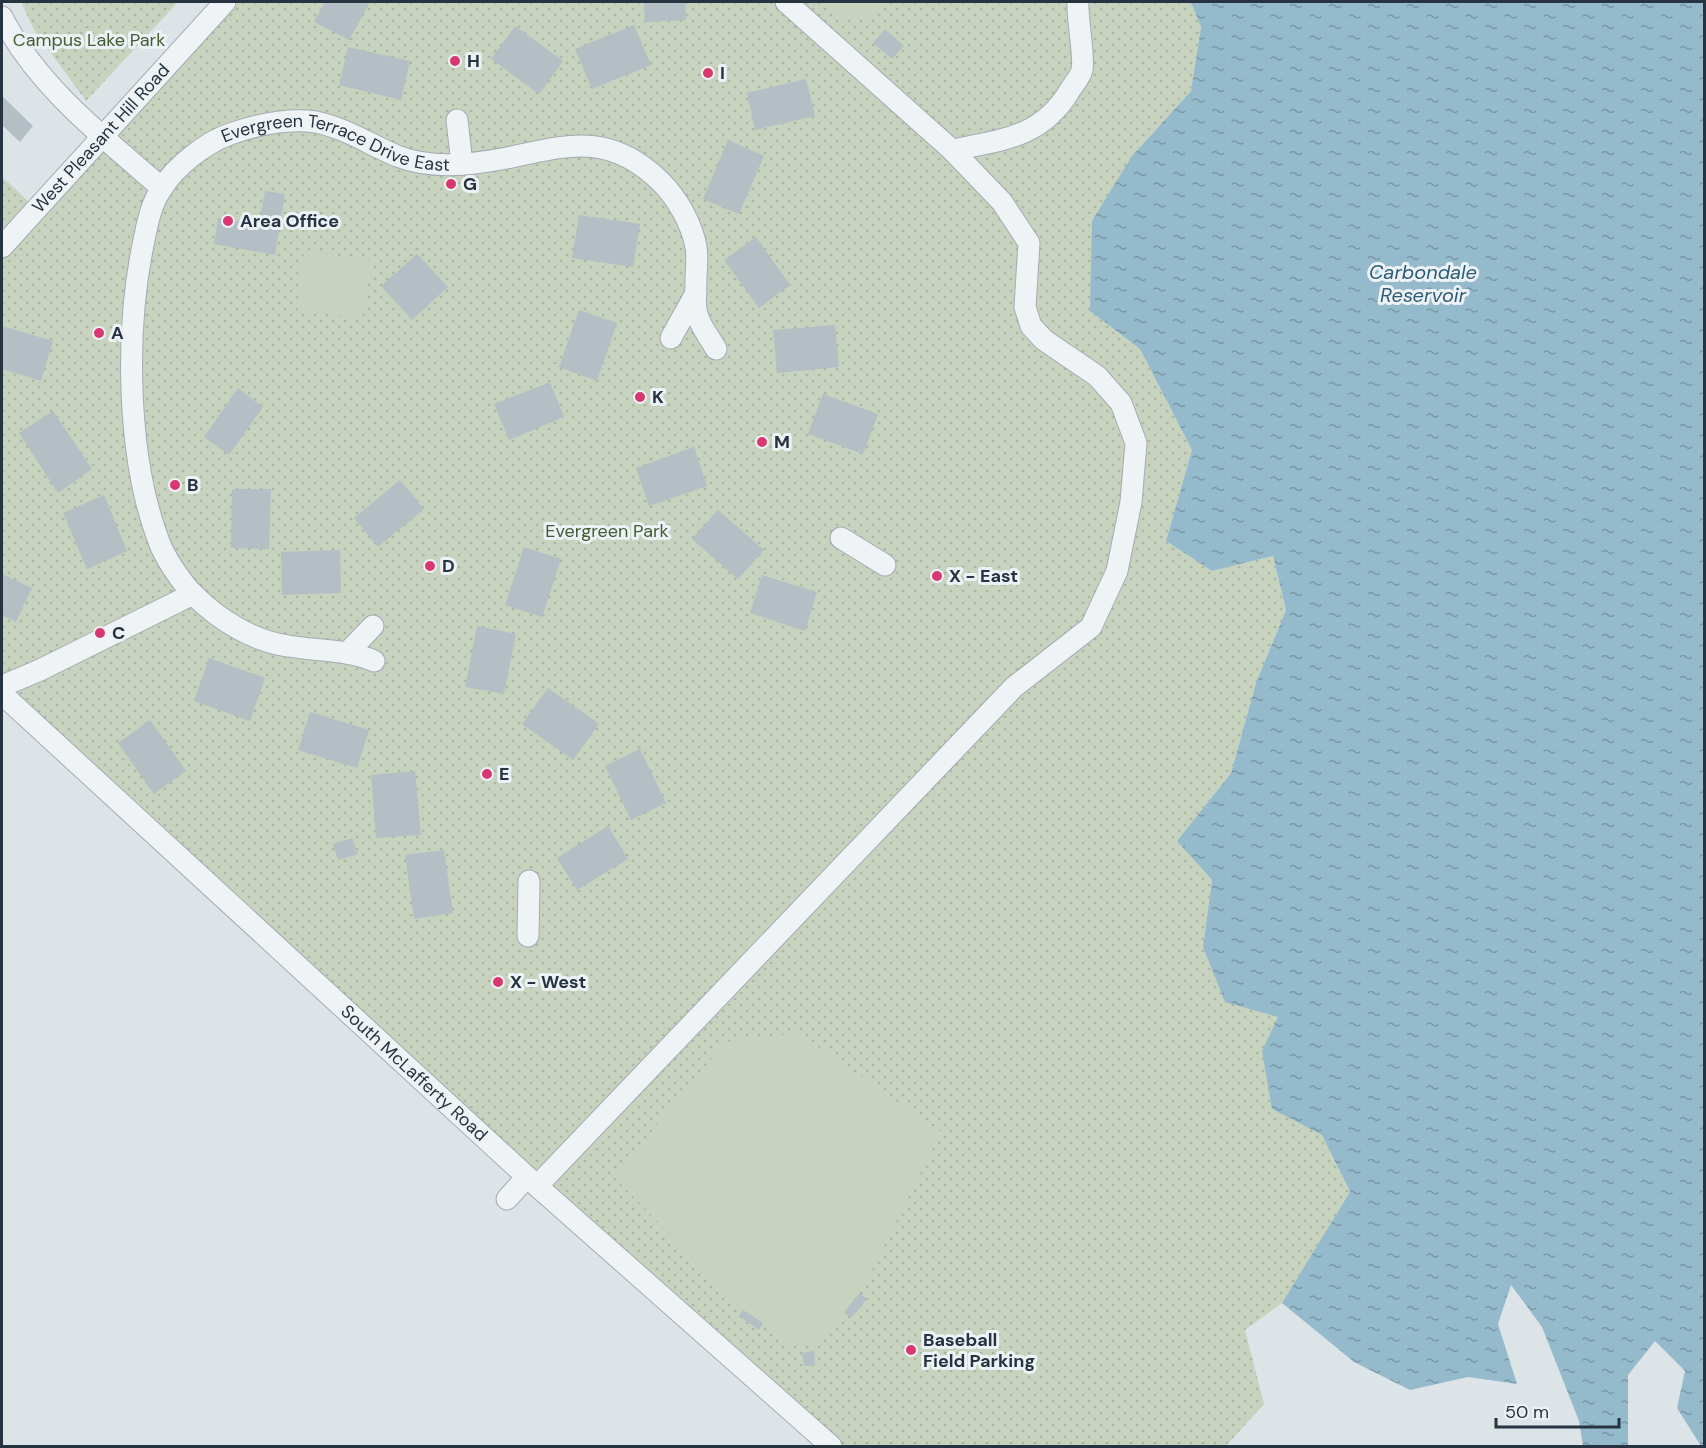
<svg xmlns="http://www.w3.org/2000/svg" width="1706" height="1448" font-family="'DM Sans',sans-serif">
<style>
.park{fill:url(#park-dots)}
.pitch{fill:#c7d3be}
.water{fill:url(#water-ripples)}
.building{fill:#b4bec5}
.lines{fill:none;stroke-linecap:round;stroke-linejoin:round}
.minor-casing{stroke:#a2acb2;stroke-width:23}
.minor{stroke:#f0f3f6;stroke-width:21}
.poi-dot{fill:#d8376f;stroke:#edf2f6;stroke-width:2}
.labels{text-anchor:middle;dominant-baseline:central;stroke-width:6;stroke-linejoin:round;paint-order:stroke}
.park-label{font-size:18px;fill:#425d32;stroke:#edf2f6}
.poi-label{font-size:18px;font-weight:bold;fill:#253440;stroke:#edf2f6;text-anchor:start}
.street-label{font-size:18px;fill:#253440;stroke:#edf2f6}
.water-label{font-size:20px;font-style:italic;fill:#2d5c77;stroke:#edf2f6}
</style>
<defs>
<pattern id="park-dots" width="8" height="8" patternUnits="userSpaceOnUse" patternTransform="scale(1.5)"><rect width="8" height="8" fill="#c7d3be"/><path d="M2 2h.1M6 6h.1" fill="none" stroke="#abb6a4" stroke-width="1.8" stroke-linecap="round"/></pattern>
<pattern id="water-ripples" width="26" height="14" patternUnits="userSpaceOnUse" patternTransform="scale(1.5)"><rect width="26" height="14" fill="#95bacb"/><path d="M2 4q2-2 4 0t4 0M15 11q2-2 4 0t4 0" fill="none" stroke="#7998a6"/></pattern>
</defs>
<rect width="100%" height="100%" fill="#dde4e8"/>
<g class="park">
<path d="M21 2H178L86 101 34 30Z"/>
<path d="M225 2H1191L1201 27 1191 91 1132 156 1090 311 1140 349 1192 450 1166 541 1212 571 1273 556 1286 610 1256 683 1231 773 1177 841 1212 880 1203 947 1278 1017 1272 1109 1322 1135 1350 1193 1282 1303 1245 1330 1264 1404 1226 1446H831L2 694V247Z"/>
<path d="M2 178 8 182 30 203 2 234Z"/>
</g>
<g class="pitch">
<path d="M826 2H885L870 18 845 20Z"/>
<path d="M304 251 372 261 362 319 297 309Z"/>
<path d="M798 1033 941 1132 864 1286 823 1340 792 1345 744 1311 614 1177 725 1042Z"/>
</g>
<path class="water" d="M1191 2H1704V1446H1701L1677 1408 1685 1371 1655 1341 1628 1375V1446H1583L1579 1421 1542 1327 1511 1285 1498 1324 1517 1384 1468 1377 1410 1390 1354 1362 1282 1303 1350 1192 1322 1135 1272 1109 1262 1051 1278 1017 1225 1002 1203 947 1212 880 1177 841 1231 773 1256 683 1286 610 1273 556 1212 571 1166 541 1192 450 1140 349 1090 311 1092 221 1132 156 1191 91 1201 27Z"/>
<g class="building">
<path d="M325 2H370L349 40 314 22Z"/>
<path d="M644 2H685L686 20 645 22Z"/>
<path d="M634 25 651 65 592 89 575 49Z"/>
<path d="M515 26 563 61 539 94 491 59Z"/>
<path d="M885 29 904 46 892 59 873 43Z"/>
<path d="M348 47 410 61 401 100 339 85Z"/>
<path d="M806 79 815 116 755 130 747 93Z"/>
<path d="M2 96 33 126 20 142 2 125Z"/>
<path d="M728 140 764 156 739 214 703 199Z"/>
<path d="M265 191 285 194 275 255 214 244 218 218 259 225Z"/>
<path d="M579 215 640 224 633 267 572 258Z"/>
<path d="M756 237 790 285 759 308 724 260Z"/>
<path d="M417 254 448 287 412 320 381 286Z"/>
<path d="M579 310 617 323 597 381 559 367Z"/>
<path d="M835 325 839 367 777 373 773 330Z"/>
<path d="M2 326 53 341 41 381 2 369Z"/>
<path d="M550 382 564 417 509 440 494 404Z"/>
<path d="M238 388 263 407 229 455 204 437Z"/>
<path d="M823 394 878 414 863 454 808 434Z"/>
<path d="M53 411 92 469 58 493 19 433Z"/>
<path d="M694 447 707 486 649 506 636 468Z"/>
<path d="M400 480 424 509 378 547 354 518Z"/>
<path d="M232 489H271L269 549 231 548Z"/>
<path d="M104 495 127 551 87 569 63 513Z"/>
<path d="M718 510 764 550 738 579 692 539Z"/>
<path d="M524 547 561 559 542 617 505 605Z"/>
<path d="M340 550 341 593 282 595 281 552Z"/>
<path d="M2 574 32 588 16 622 2 615Z"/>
<path d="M762 575 817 592 805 631 750 613Z"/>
<path d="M477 626 516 634 504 694 465 687Z"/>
<path d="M209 658 265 678 250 721 194 701Z"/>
<path d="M548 688 599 724 573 760 522 724Z"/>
<path d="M310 712 369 730 357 768 298 750Z"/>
<path d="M150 720 186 771 154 794 118 743Z"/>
<path d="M640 749 666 803 631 820 605 766Z"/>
<path d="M415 771 421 835 376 838 371 775Z"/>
<path d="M608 826 628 859 577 890 557 858Z"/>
<path d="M352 838 358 854 338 860 333 844Z"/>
<path d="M444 850 453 913 414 919 405 855Z"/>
<path d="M860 1293 867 1299 851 1318 844 1312Z"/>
<path d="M743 1310 763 1323 759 1330 739 1316Z"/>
<path d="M814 1351 815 1365 804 1366 802 1353Z"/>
</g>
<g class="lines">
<g class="minor-casing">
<g id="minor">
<path d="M2 17C37 86 104 138 162 188"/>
<path d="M457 120 462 164"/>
<path d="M952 150C1001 140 1042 138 1070 90 1074 84 1080 77 1082 70 1085 59 1077 19 1078 2"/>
<path id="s1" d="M2 247 225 2"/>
<path d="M671 338 696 293"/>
<path d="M841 538 885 565"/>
<path d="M347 653 373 626"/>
<path id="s2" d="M374 661C347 649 317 651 288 646 253 641 219 620 194 595 181 582 164 557 158 539 127 456 125 332 143 245 147 226 150 205 162 188 176 166 205 143 230 134 256 125 289 118 316 122 345 128 371 145 397 156 418 164 442 166 464 164 540 160 594 116 661 182 677 198 692 224 696 247 698 257 696 270 696 280 696 291 694 304 697 314 700 326 710 338 716 349"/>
<path d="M2 686 40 670 193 594"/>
<path id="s3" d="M2 694 537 1186 831 1446"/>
<path d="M528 936 529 881"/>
<path d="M537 1186 1014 687 1091 627 1117 571 1131 502 1136 443 1121 403 1097 376 1044 340 1031 326 1025 307 1029 243 1002 202 952 150 786 2"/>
<path d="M507 1199 527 1177"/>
</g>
</g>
<use href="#minor" class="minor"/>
</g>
<g class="poi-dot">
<circle cx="455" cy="61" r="6"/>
<circle cx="708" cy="73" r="6"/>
<circle cx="451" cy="184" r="6"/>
<circle cx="228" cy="221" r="6"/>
<circle cx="99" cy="333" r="6"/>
<circle cx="640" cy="397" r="6"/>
<circle cx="762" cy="442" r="6"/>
<circle cx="175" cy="485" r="6"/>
<circle cx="430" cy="566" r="6"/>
<circle cx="937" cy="576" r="6"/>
<circle cx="100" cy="633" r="6"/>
<circle cx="487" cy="774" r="6"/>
<circle cx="498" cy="982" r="6"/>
<circle cx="911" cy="1350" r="6"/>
</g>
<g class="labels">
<g class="park-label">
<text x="89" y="40">Campus Lake Park</text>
<text x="607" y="531">Evergreen Park</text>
</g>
<g class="poi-label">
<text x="467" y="61">H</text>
<text x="720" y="73">I</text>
<text x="463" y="184">G</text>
<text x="240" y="221">Area Office</text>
<text x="111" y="333">A</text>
<text x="652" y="397">K</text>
<text x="774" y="442">M</text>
<text x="187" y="485">B</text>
<text x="442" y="566">D</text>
<text x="949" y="576">X - East</text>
<text x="112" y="633">C</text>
<text x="499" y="774">E</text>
<text x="510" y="982">X - West</text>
<text x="923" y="1340">Baseball<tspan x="923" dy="21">Field Parking</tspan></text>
</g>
<g class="street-label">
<text stroke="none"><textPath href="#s1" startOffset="147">West Pleasant Hill Road</textPath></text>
<text stroke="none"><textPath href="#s2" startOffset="820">Evergreen Terrace Drive East</textPath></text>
<text stroke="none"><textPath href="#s3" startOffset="560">South McLafferty Road</textPath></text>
</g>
<g class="water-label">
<text x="1423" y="272">Carbondale<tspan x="1423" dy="23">Reservoir</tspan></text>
</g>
</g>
<rect width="1706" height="1448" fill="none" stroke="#253440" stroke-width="6"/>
<path d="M1496 1418v9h123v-9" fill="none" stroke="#253440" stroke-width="3"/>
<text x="1505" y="1418" font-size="18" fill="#253440" stroke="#edf2f6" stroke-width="4.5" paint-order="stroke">50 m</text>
</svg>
